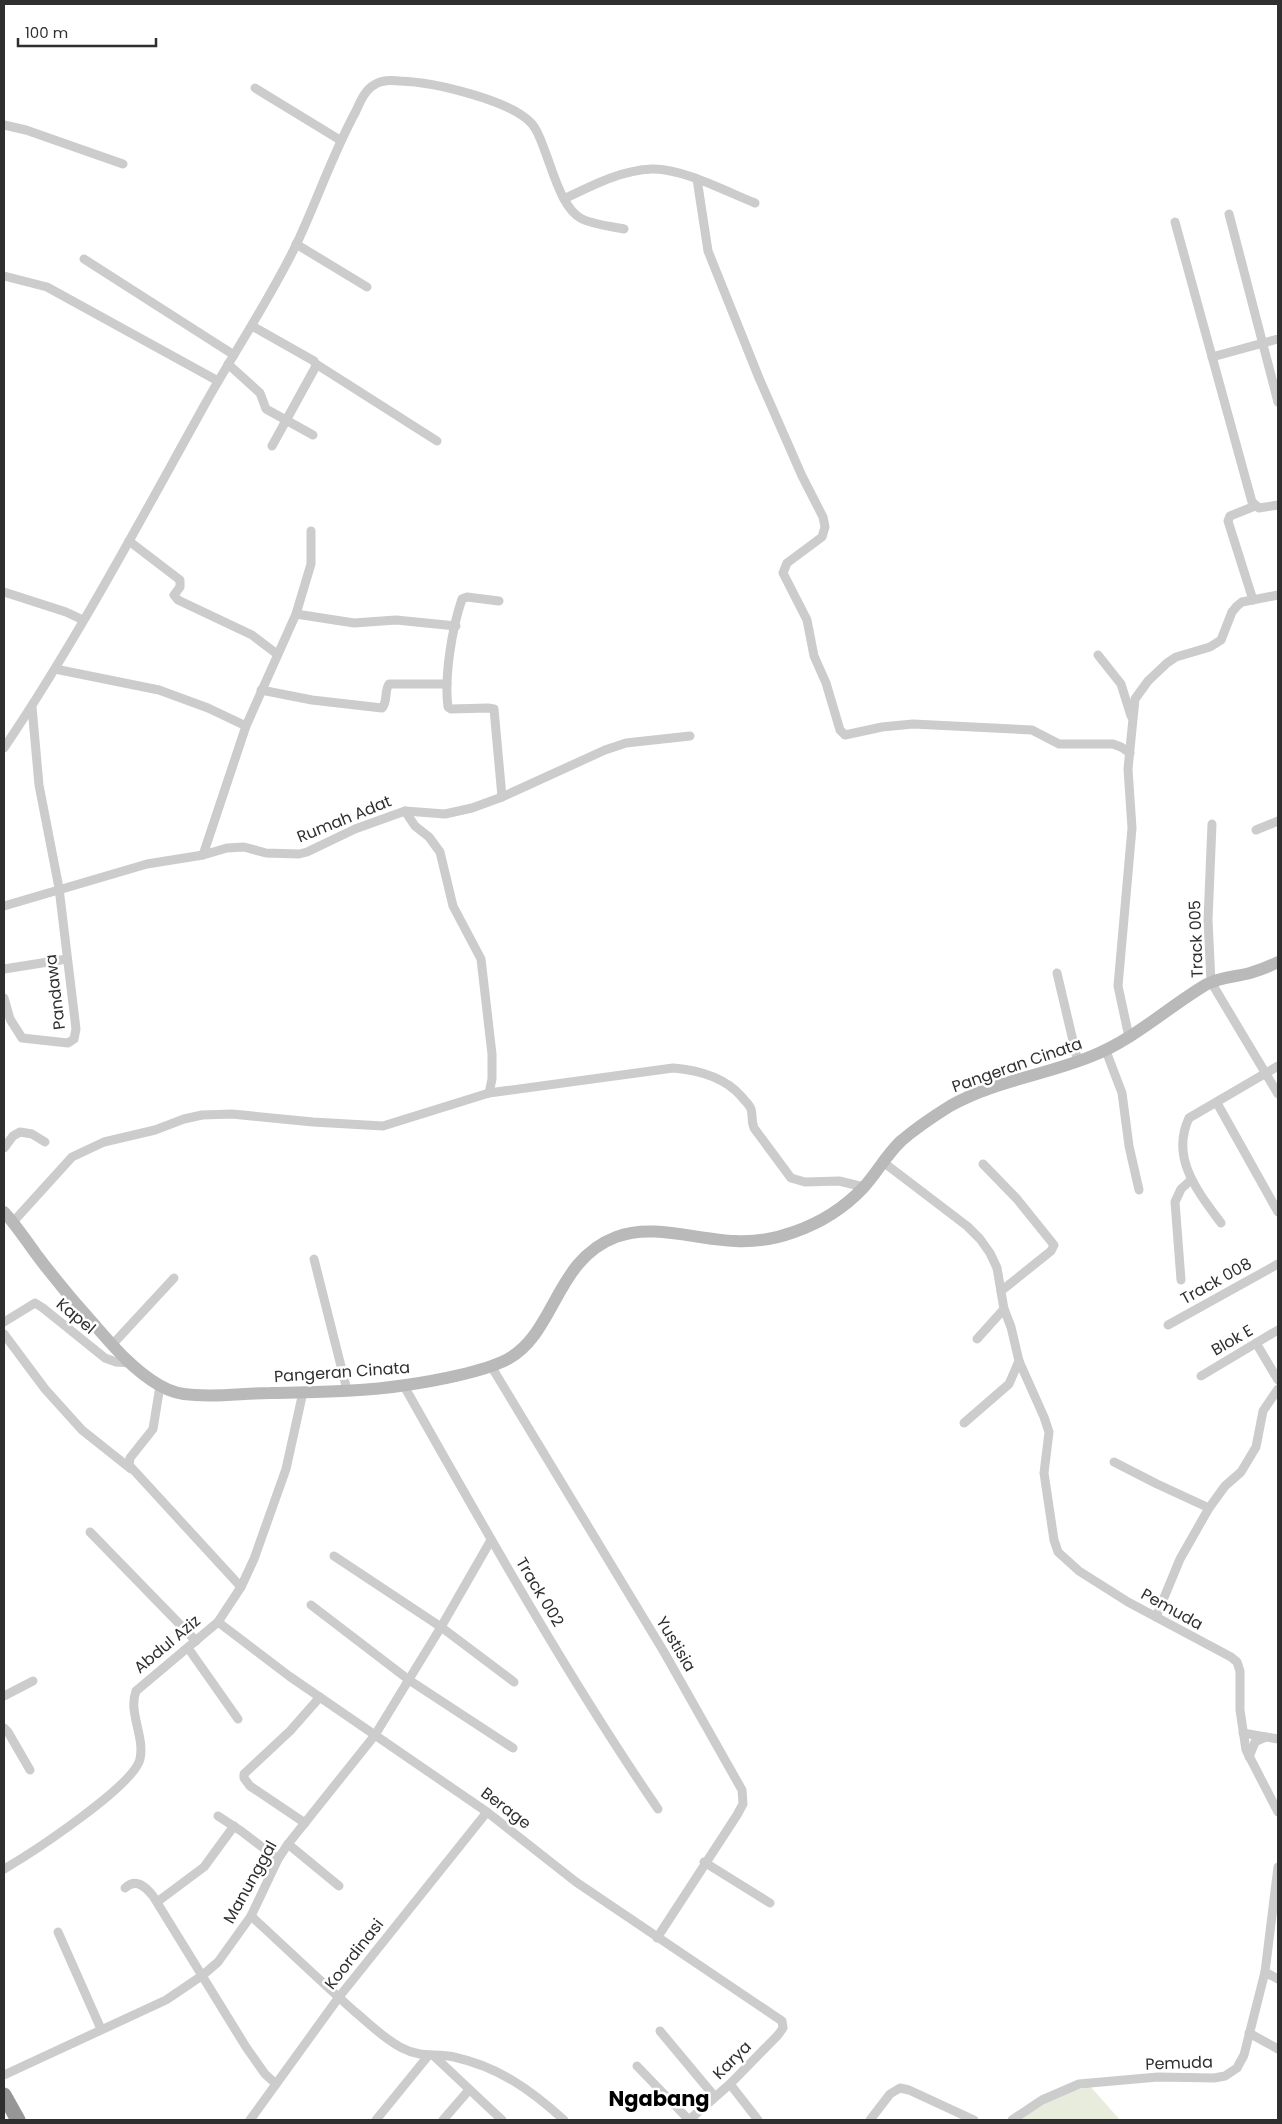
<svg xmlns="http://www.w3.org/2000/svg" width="1282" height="2124" font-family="Poppins,sans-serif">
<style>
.green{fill:#e8ecdc}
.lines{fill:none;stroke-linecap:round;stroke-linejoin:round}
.street{stroke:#ccc;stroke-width:9}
.secondary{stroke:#b9b9b9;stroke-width:12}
.highway{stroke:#969696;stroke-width:15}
.labels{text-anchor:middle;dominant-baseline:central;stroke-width:5;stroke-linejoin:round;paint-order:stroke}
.street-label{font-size:16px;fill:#2f2f2f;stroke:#fff}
.district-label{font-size:21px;font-weight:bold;fill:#000;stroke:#fff}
</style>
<rect width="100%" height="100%" fill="#fff"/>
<path class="green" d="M1090 2086 1120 2120H1015L1049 2098Z"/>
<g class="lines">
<g class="street">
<path d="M255 88 340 140"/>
<path d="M4 125 26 130 123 164"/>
<path d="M697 179 708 251 759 378 802 476 823 517 825 527 822 537 787 563 783 573 807 620 814 656 826 683 840 730 845 735 882 727 913 724 1032 730 1059 744H1113L1121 747 1130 753"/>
<path d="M564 199C591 186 621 170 652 169 682 168 727 192 755 203"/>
<path d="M1229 214 1278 402"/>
<path d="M1175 222 1252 502 1259 508 1278 505"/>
<path d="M296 244 367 287"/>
<path d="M84 259 234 355"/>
<path d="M4 276 47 287 218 381"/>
<path d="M252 326 314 361 316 366 272 446"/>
<path d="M1212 357 1278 339"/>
<path d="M228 364 260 393 266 409 313 435"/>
<path d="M316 364 437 441"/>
<path d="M129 541 180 580V587L174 595 178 600 252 635 277 654"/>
<path d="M4 592 66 612 83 620"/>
<path d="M1253 600 1228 521 1230 516 1255 506"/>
<path d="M499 601 467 597 462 599C452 628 444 677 448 707L451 709 488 708 494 709 502 797"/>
<path d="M296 614 354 623 396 620 456 626"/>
<path d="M1098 655 1121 684 1131 716"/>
<path d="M55 669 159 690 208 708 246 726"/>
<path d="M261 690 312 700 382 708C388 702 384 691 389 684H447"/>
<path d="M4 748C78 638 140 521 204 406 234 352 269 301 296 245 317 201 332 155 356 111 360 102 365 90 374 85 381 80 392 80 400 81 433 82 511 100 532 124 539 132 542 144 546 154 553 172 563 210 582 219 595 225 610 226 624 229"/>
<path d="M1212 824 1208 920 1211 982 1278 1094"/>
<path d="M1256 830 1278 821"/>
<path d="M203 855 246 726 296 614 311 564V531"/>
<path d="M4 906 147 864 203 855 227 848 244 847 266 853 299 854 307 852 355 829 405 811 445 814 472 808 502 797 605 750 626 743 690 736"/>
<path d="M4 969 67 959"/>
<path d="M1057 973 1078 1062"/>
<path d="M4 998 10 1019 22 1038 68 1043 74 1039 76 1029 59 888 39 785 32 707"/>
<path d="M1129 1037 1118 986 1132 828 1128 769 1135 699 1148 681 1167 663 1176 657 1210 647 1221 640 1232 612 1237 606 1242 602 1278 595"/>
<path d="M1106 1051 1122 1093 1129 1146 1139 1190"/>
<path d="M489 1093 673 1068C698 1070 724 1077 741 1096 744 1100 749 1104 751 1109 753 1115 751 1121 754 1128L791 1178 805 1182 839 1181 864 1187"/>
<path d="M1217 1103 1278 1212"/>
<path d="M4 1148 13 1136 20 1132 32 1134 45 1142"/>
<path d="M883 1162 967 1226 980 1239 990 1253 997 1268 1004 1309 1011 1327 1019 1361 1044 1417 1049 1432 1044 1473 1054 1540 1058 1552 1079 1571 1128 1602 1231 1657 1237 1662 1240 1671V1710L1246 1750 1278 1812"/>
<path d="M983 1164 1017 1199 1054 1245 1051 1251 1001 1291"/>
<path d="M13 1222 72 1157 104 1142 155 1130 184 1119 202 1115 232 1114 313 1122 383 1126 489 1093 492 1079V1054L481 959 453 906 440 852 429 837 415 826 405 811"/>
<path d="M1221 1223C1198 1192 1170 1158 1189 1118L1278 1066"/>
<path d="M314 1259 347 1390"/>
<path d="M1181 1280 1175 1202 1181 1189 1191 1180"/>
<path d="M4 1322 35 1303 43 1308 105 1358 116 1362 130 1363"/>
<path d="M1168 1325 1278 1264"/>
<path d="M4 1334 45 1389 82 1430 131 1469"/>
<path d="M977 1339 1004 1309"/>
<path d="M1256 1343 1278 1380"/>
<path d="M112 1345 174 1278"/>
<path d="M491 1366 664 1652 742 1790 743 1804 737 1815 657 1938"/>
<path d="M1201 1376 1278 1330"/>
<path d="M160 1386 153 1429 130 1458 129 1465 241 1587"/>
<path d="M404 1386C485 1529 565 1673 658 1809"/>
<path d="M964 1423 1009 1384 1019 1361"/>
<path d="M1114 1462 1157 1484 1209 1508"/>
<path d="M90 1532 196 1641"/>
<path d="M334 1556 441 1627 514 1682"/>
<path d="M311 1605 409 1680 513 1748"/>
<path d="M1156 1617 1180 1559 1209 1508 1225 1486 1241 1472 1256 1447 1263 1411 1278 1389"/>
<path d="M218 1622 289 1676 487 1812 576 1882 782 2021 783 2028 778 2035 730 2084 689 2120"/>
<path d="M188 1648 238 1719"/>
<path d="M4 1696 33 1681"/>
<path d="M4 1728 8 1732 30 1770"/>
<path d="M1243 1733 1278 1739"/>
<path d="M1249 1757 1255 1742 1266 1737"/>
<path d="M218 1816 241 1831 278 1859"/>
<path d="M305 1823 250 1786 244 1778V1774L290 1731 320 1697"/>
<path d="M288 1844 339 1886"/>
<path d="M704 1862 770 1903"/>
<path d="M4 1869C30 1854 134 1786 140 1759 145 1736 128 1713 136 1691L218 1622 241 1587 254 1559 286 1469 303 1392"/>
<path d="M125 1888C136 1878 145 1886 153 1896L246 2047 265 2074 276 2084"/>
<path d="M157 1902 204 1867 234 1826"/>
<path d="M251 1916C286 1948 319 1980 354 2011 370 2024 384 2039 402 2048 421 2058 435 2053 454 2057 499 2067 531 2090 564 2120"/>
<path d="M58 1932 101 2029"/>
<path d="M1265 1972 1278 1979"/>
<path d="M660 2031 715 2097"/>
<path d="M1249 2033 1278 2049"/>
<path d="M435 2057 502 2120"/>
<path d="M637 2066 689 2120"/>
<path d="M4 2075 166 2000 203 1975 218 1962 251 1916 278 1859 288 1844 375 1735 441 1627 491 1540"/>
<path d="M730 2084 758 2120"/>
<path d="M250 2120 339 1997 487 1812"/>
<path d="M376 2120 428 2056"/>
<path d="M443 2120 469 2090"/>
<path d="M870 2120 890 2094 900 2088 909 2090 974 2120"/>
<path d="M1012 2120 1042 2100 1079 2084 1158 2077 1214 2078 1225 2076 1237 2068 1244 2055 1265 1972 1278 1867"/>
</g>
<path class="secondary" d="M4 1212C16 1225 25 1239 36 1254 54 1278 73 1301 93 1323 113 1346 133 1370 159 1385 169 1391 183 1395 195 1395 220 1397 246 1393 270 1393 315 1392 362 1392 406 1385 434 1381 483 1372 508 1359 556 1332 555 1260 616 1237 653 1223 697 1240 735 1241 755 1242 775 1239 794 1232 820 1223 845 1207 863 1188 877 1173 886 1155 901 1141 916 1128 934 1116 950 1106 994 1081 1046 1075 1092 1056 1135 1039 1168 1007 1207 984 1221 977 1235 977 1250 973 1260 970 1270 966 1278 962"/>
<path class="highway" d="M4 2095 18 2120"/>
</g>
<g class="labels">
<g class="street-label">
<text transform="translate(344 819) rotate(-22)">Rumah Adat</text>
<text transform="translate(1196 939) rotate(-92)">Track 005</text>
<text transform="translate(55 992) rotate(-97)">Pandawa</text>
<text transform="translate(1017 1065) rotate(-19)">Pangeran Cinata</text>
<text transform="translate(1216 1281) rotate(-29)">Track 008</text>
<text transform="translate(76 1316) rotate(40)">Kapel</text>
<text transform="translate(1232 1340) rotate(-30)">Blok E</text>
<text transform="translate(342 1372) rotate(-4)">Pangeran Cinata</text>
<text transform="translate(540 1592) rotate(59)">Track 002</text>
<text transform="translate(1172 1609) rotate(29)">Pemuda</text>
<text transform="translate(167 1644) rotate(-40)">Abdul Aziz</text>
<text transform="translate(676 1644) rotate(59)">Yustisia</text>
<text transform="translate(506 1808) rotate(37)">Berage</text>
<text transform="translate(250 1882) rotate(-61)">Manunggal</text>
<text transform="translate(354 1954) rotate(-52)">Koordinasi</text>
<text transform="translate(732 2060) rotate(-45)">Karya</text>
<text transform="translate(1179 2063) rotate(-2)">Pemuda</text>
</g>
<g class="district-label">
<text x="659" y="2098">Ngabang</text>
</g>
</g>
<rect width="1282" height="2124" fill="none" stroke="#2f2f2f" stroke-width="10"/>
<path d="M18 38v8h138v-8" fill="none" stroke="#2f2f2f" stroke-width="2.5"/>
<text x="25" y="38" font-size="15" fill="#2f2f2f" stroke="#ffffff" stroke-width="4" paint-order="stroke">100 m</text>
</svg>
